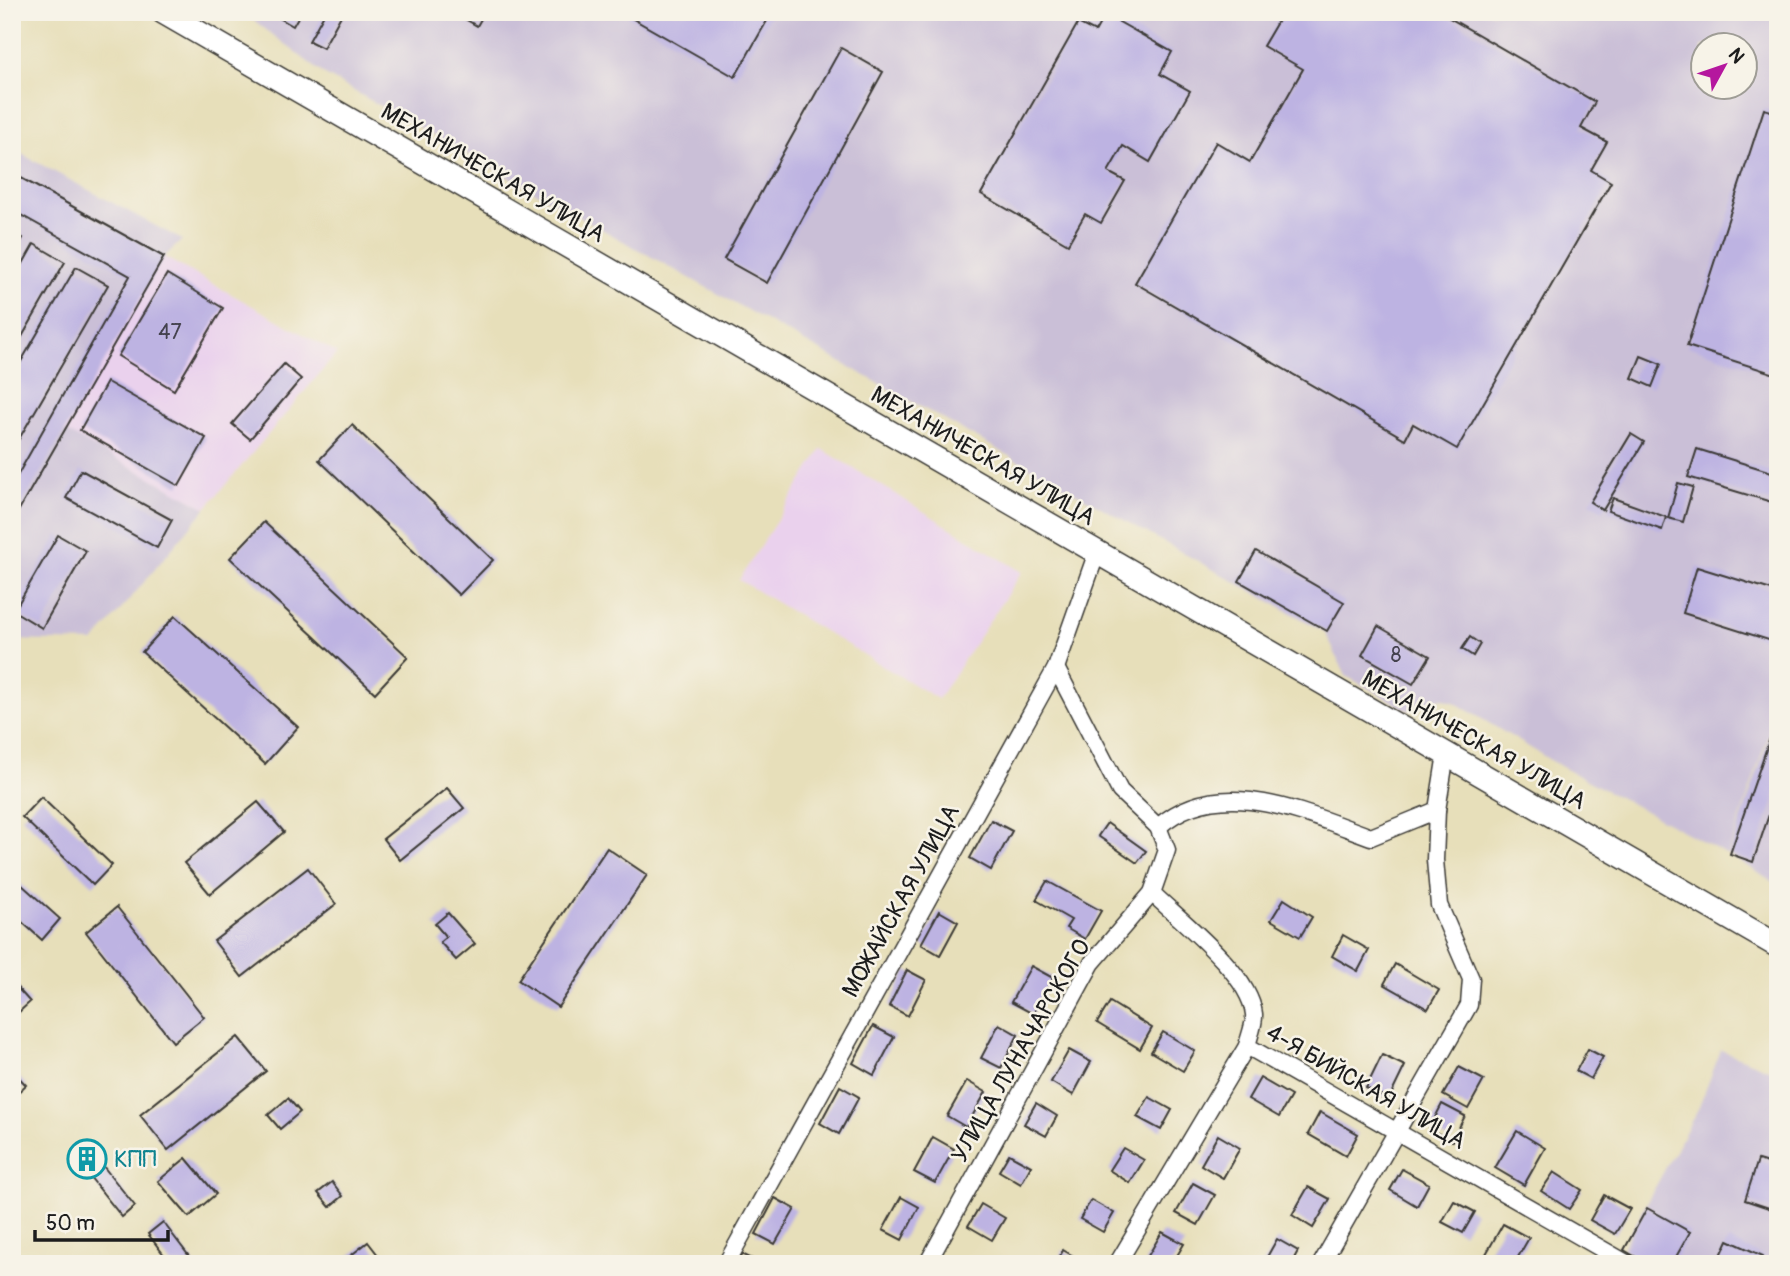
<svg xmlns="http://www.w3.org/2000/svg" width="1790" height="1276" font-family="Pangolin,sans-serif">
<style>
.built{fill:#ead1ed}
.industrial{fill:#cabfd7;fill-rule:evenodd}
.building{fill:#bdb3e2}
.lines{fill:none;stroke-linecap:round;stroke-linejoin:round}
.street-casing{stroke:#3a3934;stroke-width:19}
.secondary-casing{stroke:#3a3934;stroke-width:26}
.street{stroke:#fff;stroke-width:16}
.secondary{stroke:#fff;stroke-width:23}
.labels{text-anchor:middle;dominant-baseline:central;stroke-width:5;stroke-linejoin:round;paint-order:stroke}
.number-label{font-size:21px;fill:#44424e}
.street-label{font-size:24px;fill:#1c1c1c;stroke:#f7f3e8}
.culture-label{font-size:24px;fill:#0d838f;stroke:#f7f3e8;text-anchor:start}
</style>
<rect width="100%" height="100%" fill="#f7f3e8"/>
<filter id="ink" filterUnits="userSpaceOnUse"><feTurbulence type="fractalNoise" baseFrequency=".0143" numOctaves="2"/><feDisplacementMap in="SourceGraphic" scale="14" xChannelSelector="R" yChannelSelector="G"/><feConvolveMatrix kernelMatrix="1 2 1 2 8 2 1 2 1" color-interpolation-filters="sRGB"/></filter>
<filter id="wash" filterUnits="userSpaceOnUse"><feTurbulence type="fractalNoise" baseFrequency=".00686" numOctaves="4" result="noise"/><feDisplacementMap in="SourceGraphic" scale="28" xChannelSelector="R" yChannelSelector="G"/><feGaussianBlur stdDeviation="1.57" result="paint"/><feColorMatrix in="noise" values="0 0 0 0 0 0 0 0 0 0 0 0 0 0 0 0 0 1.4 0 .05"/><feComposite in="paint" operator="in"/></filter>
<g filter="url(#wash)">
<rect width="100%" height="100%" fill="#e7dfba"/>
<g class="built">
<path d="M164 257 337 353 206 508 64 431Z"/>
<path d="M822 449 1022 572 938 699 739 580Z"/>
</g>
<g class="industrial">
<path d="M243 12H1778V706L1728 855 1562 767 1454 702 1442 698 1409 711 1346 676 1325 632 325 75ZM1702 46H1744V88H1702Z"/>
<path d="M12 149 182 240 164 257 65 431 206 508 94 642 12 640Z"/>
<path d="M1778 710V885L1729 855Z"/>
<path d="M1721 1050 1778 1073V1234L1768 1264H1650L1622 1248 1699 1107Z"/>
</g>
<g id="blocks">
<g class="building">
<path d="M269 12H301L293 26Z"/>
<path d="M325 12H343L323 48 309 41Z"/>
<path d="M453 12H485L477 26Z"/>
<path d="M621 12H772L735 77Z"/>
<path d="M1283 12H1439L1595 102 1581 128 1607 142 1591 170 1611 182 1457 449 1413 424 1405 439 1135 283 1216 142 1250 162 1303 69 1263 46Z"/>
<path d="M1105 14 1172 52 1160 74 1190 91 1150 162 1123 146 1108 172 1125 181 1101 223 1085 214 1068 244 981 194 1078 23 1095 32Z"/>
<path d="M841 48 883 72 767 283 724 259Z"/>
<path d="M1764 109 1778 113V375L1687 346Z"/>
<path d="M12 173 164 257 12 522V485L130 276 12 210Z"/>
<path d="M12 231 23 238 12 257Z"/>
<path d="M34 244 65 262 12 354V283Z"/>
<path d="M76 267 108 285 12 451V377Z"/>
<path d="M167 274 223 308 174 390 118 356Z"/>
<path d="M1641 356 1661 364 1652 387 1632 378Z"/>
<path d="M284 364 301 379 250 439 232 424Z"/>
<path d="M107 382 206 438 179 486 80 430Z"/>
<path d="M352 425 493 560 459 595 319 460Z"/>
<path d="M1631 434 1644 442 1603 510 1590 502Z"/>
<path d="M1697 449 1778 474V504L1688 477Z"/>
<path d="M81 470 172 520 157 548 66 498Z"/>
<path d="M1678 483 1693 487 1683 522 1668 518Z"/>
<path d="M1613 498 1666 517 1662 530 1608 511Z"/>
<path d="M264 522 408 657 375 693 230 558Z"/>
<path d="M58 535 86 551 42 628 14 611Z"/>
<path d="M1256 551 1344 602 1327 631 1239 581Z"/>
<path d="M1697 567 1778 592V643L1683 613Z"/>
<path d="M175 616 298 727 265 764 142 652Z"/>
<path d="M1378 626 1430 656 1413 684 1362 655Z"/>
<path d="M1470 637 1480 644 1473 656 1462 649Z"/>
<path d="M1778 715V788L1753 862 1730 854Z"/>
<path d="M447 788 464 808 400 860 383 839Z"/>
<path d="M41 797 112 865 93 885 22 817Z"/>
<path d="M258 802 284 832 210 894 184 863Z"/>
<path d="M991 820 1012 831 991 870 970 858Z"/>
<path d="M1107 823 1146 851 1137 863 1098 836Z"/>
<path d="M607 848 647 875 558 1007 518 980Z"/>
<path d="M308 868 336 904 242 977 214 941Z"/>
<path d="M12 876 60 919 42 940 12 913Z"/>
<path d="M1047 881 1101 911 1085 939 1066 928 1071 920 1036 900Z"/>
<path d="M1284 899 1312 917 1300 937 1271 920Z"/>
<path d="M117 907 204 1017 173 1042 86 932Z"/>
<path d="M939 911 958 922 940 955 921 944Z"/>
<path d="M448 913 475 944 456 960 440 942 446 937 435 924Z"/>
<path d="M1343 935 1369 950 1358 971 1332 956Z"/>
<path d="M1395 964 1439 990 1428 1009 1384 984Z"/>
<path d="M1031 966 1053 978 1033 1014 1011 1002Z"/>
<path d="M907 970 926 980 908 1016 889 1006Z"/>
<path d="M12 982 30 1002 19 1012 12 1004Z"/>
<path d="M1110 1002 1152 1028 1140 1049 1097 1023Z"/>
<path d="M999 1024 1018 1035 1001 1068 981 1058Z"/>
<path d="M873 1026 894 1037 874 1075 853 1063Z"/>
<path d="M1163 1032 1195 1051 1183 1071 1151 1052Z"/>
<path d="M238 1037 266 1071 168 1150 140 1115Z"/>
<path d="M1588 1049 1603 1057 1591 1079 1576 1071Z"/>
<path d="M1069 1050 1091 1062 1073 1095 1051 1082Z"/>
<path d="M1382 1055 1405 1066 1389 1099 1366 1088Z"/>
<path d="M1459 1067 1484 1080 1468 1109 1443 1095Z"/>
<path d="M12 1070 26 1085 15 1095 12 1093Z"/>
<path d="M1260 1078 1291 1096 1279 1117 1248 1099Z"/>
<path d="M967 1081 986 1092 966 1127 947 1116Z"/>
<path d="M840 1086 859 1097 839 1134 820 1123Z"/>
<path d="M1149 1097 1172 1110 1161 1130 1137 1117Z"/>
<path d="M288 1098 300 1112 280 1129 268 1115Z"/>
<path d="M1036 1103 1057 1116 1046 1136 1024 1124Z"/>
<path d="M1442 1104 1465 1116 1452 1141 1429 1129Z"/>
<path d="M1320 1112 1358 1134 1346 1156 1308 1134Z"/>
<path d="M1517 1131 1545 1148 1524 1185 1495 1168Z"/>
<path d="M1218 1135 1240 1148 1223 1178 1201 1165Z"/>
<path d="M933 1137 954 1149 935 1183 914 1172Z"/>
<path d="M85 1143 102 1164 88 1175 72 1154Z"/>
<path d="M1123 1148 1144 1160 1130 1183 1109 1170Z"/>
<path d="M1009 1154 1031 1166 1021 1184 999 1171Z"/>
<path d="M186 1158 216 1194 189 1217 158 1181Z"/>
<path d="M1758 1160 1778 1166V1211L1745 1200Z"/>
<path d="M103 1166 135 1206 122 1217 90 1177Z"/>
<path d="M1402 1169 1429 1184 1417 1206 1390 1190Z"/>
<path d="M1554 1172 1582 1190 1569 1209 1541 1191Z"/>
<path d="M332 1182 343 1196 330 1207 318 1193Z"/>
<path d="M1193 1183 1215 1195 1198 1225 1176 1213Z"/>
<path d="M1308 1187 1330 1199 1313 1228 1292 1215Z"/>
<path d="M1604 1195 1630 1209 1615 1234 1590 1220Z"/>
<path d="M901 1197 919 1207 902 1240 883 1230Z"/>
<path d="M775 1198 795 1209 775 1244 756 1234Z"/>
<path d="M1091 1200 1114 1213 1103 1232 1080 1219Z"/>
<path d="M1454 1201 1475 1212 1463 1233 1442 1222Z"/>
<path d="M981 1204 1005 1218 992 1240 968 1226Z"/>
<path d="M1647 1208 1690 1232 1672 1264H1648L1624 1250Z"/>
<path d="M163 1222 195 1264H171L148 1234Z"/>
<path d="M1503 1224 1529 1238 1514 1264H1488L1482 1261Z"/>
<path d="M1162 1232 1184 1244 1172 1264H1149L1145 1261Z"/>
<path d="M1277 1239 1298 1251 1291 1264H1263Z"/>
<path d="M1728 1240 1763 1256 1760 1264H1717Z"/>
<path d="M368 1242 385 1264H340Z"/>
<path d="M1063 1250 1087 1264H1056Z"/>
<path d="M742 1254 762 1264H737Z"/>
</g>
</g>
</g>
<g filter="url(#ink)">
<use href="#blocks" fill-opacity="0" stroke="#3a3934" stroke-width="2"/>
<g class="lines">
<g class="street-casing">
<g id="street">
<path d="M1158 827C1219 772 1306 814 1371 837L1437 810"/>
<path d="M1152 893C1181 921 1249 973 1254 1014 1255 1023 1249 1037 1247 1046L1628 1264"/>
<path d="M726 1264 1056 668 1097 552"/>
<path d="M927 1264 1092 963 1152 893 1167 850 1158 827 1120 791 1056 668"/>
<path d="M1117 1264 1247 1046"/>
<path d="M1321 1264 1469 1005 1471 979 1439 905 1435 860 1437 810 1446 754"/>
</g>
</g>
<g class="secondary-casing">
<path id="secondary" d="M163 12 1778 946"/>
</g>
<use href="#street" class="street"/>
<use href="#secondary" class="secondary"/>
</g>
</g>
<defs>
<g id="building-ring" transform="scale(2.0125)"><circle r="9.5" fill="#f7f3e8" stroke="#0f9aa8" stroke-width="1.5"/><path d="M-4-6H4V6H1V3H-1V6H-4ZM-2.5-4.3h1.7v1.8h-1.7ZM.8-4.3h1.7v1.8H.8ZM-2.5-1h1.7V.8h-1.7ZM.8-1h1.7V.8H.8Z" fill="#0f9aa8"/></g>
</defs>
<g fill-rule="evenodd">
<use href="#building-ring" x="87" y="1159"/>
</g>
<g class="labels">
<g class="number-label">
<text x="170" y="332">47</text>
<text x="1396" y="655">8</text>
</g>
<g class="street-label">
<text transform="translate(493 173) rotate(30)">МЕХАНИЧЕСКАЯ УЛИЦА</text>
<text transform="translate(983 456) rotate(30)">МЕХАНИЧЕСКАЯ УЛИЦА</text>
<text transform="translate(1474 740) rotate(30)">МЕХАНИЧЕСКАЯ УЛИЦА</text>
<text transform="translate(901 901) rotate(-61)">МОЖАЙСКАЯ УЛИЦА</text>
<text transform="translate(1021 1051) rotate(-60)">УЛИЦА ЛУНАЧАРСКОГО</text>
<text transform="translate(1366 1087) rotate(30)">4-Я БИЙСКАЯ УЛИЦА</text>
</g>
<g class="culture-label">
<text x="114" y="1159">КПП</text>
</g>
</g>
<rect width="1790" height="1276" fill="none" stroke="#f7f3e8" stroke-width="42"/>
<g transform="translate(1724 66) rotate(50)"><circle r="33" fill="#f7f3e8" stroke="#9f9d96" stroke-width="2"/>
<path d="M0-5L12 26L0 18L-12 26Z" fill="#b5179e"/>
<text y="-10" font-size="19" font-weight="bold" text-anchor="middle" fill="#1c1c1c">N</text>
</g>
<path d="M35 1230v10h133v-10" fill="none" stroke="#1c1c1c" stroke-width="3.5"/>
<text x="46" y="1230" font-size="21" fill="#1c1c1c" stroke="#f7f3e8" stroke-width="5" paint-order="stroke">50 m</text>
</svg>
